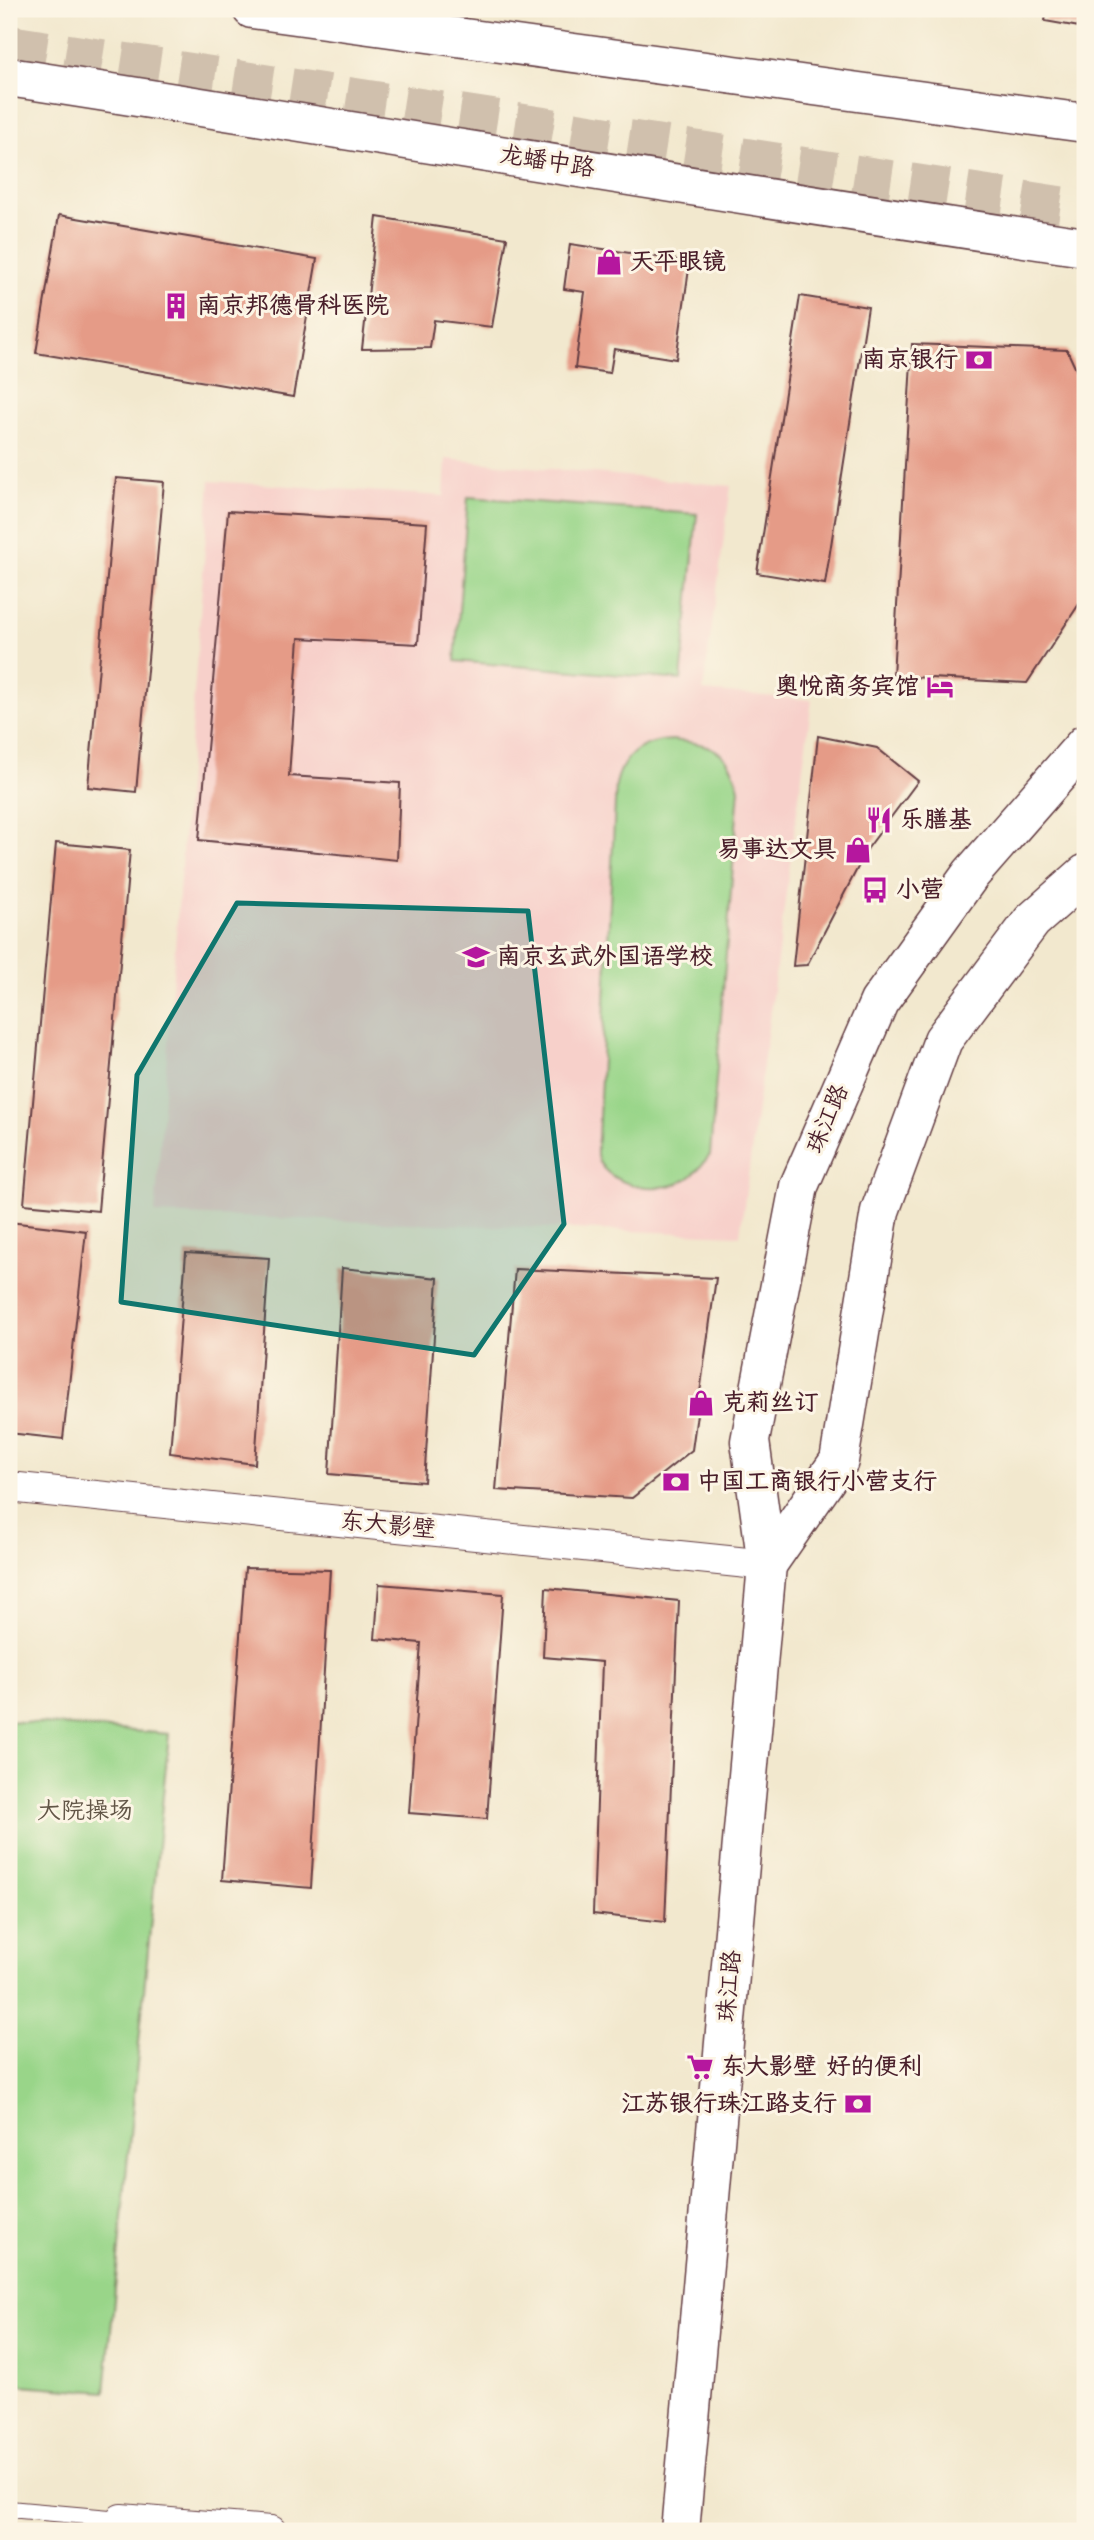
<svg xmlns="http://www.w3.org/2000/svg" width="1094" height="2540" font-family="Kalam,'LXGW WenKai TC',sans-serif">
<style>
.built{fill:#f7d0ca}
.green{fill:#99d589;stroke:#727a5a;stroke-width:2}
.building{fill:#e59b87}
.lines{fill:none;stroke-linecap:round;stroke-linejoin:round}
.trunk-tunnel{stroke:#d0c0ad;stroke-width:38;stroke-dasharray:38 19;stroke-linecap:butt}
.service-casing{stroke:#633d43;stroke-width:18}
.minor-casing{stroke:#633d43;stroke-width:32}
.secondary-casing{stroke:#633d43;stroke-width:41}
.primary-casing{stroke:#633d43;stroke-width:41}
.service{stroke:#fff;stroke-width:16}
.minor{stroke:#fff;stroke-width:30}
.secondary{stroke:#fff;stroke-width:38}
.primary{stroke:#fff;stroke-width:38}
.marked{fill:#0f766e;fill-opacity:0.2;stroke:#0f766e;stroke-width:5;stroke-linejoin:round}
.labels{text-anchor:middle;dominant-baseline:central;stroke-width:6;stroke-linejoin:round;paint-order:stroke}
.street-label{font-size:24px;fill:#4a1f2b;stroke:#fcf5e5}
.poi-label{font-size:24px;font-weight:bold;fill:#4a1f2b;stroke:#fcf5e5;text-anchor:start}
.park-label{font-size:24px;fill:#625647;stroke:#fcf5e5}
</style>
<rect width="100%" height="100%" fill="#fcf5e5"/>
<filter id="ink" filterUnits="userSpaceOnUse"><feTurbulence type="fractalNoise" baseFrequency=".0143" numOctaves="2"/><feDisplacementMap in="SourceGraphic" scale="14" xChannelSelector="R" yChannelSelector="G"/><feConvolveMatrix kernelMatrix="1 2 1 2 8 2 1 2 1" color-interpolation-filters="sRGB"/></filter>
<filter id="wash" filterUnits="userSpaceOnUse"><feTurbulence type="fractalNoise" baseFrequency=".00686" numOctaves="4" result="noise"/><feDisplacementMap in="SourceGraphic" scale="28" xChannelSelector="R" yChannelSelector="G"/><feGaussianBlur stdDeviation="1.57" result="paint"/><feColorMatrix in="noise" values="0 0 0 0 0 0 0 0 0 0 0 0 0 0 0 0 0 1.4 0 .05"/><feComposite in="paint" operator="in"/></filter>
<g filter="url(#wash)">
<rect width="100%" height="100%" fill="#f2e8ce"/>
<path class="built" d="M446 459 731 486 703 691 812 700 740 1235 155 1214 210 481 444 496Z"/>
<g class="green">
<path d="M468 497 697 514 681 680 455 661Z"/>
<path d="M672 740C710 744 730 748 739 789L710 1155C703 1163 697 1173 687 1179 664 1194 612 1189 598 1160 596 1154 597 1145 598 1138L616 784C623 754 642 741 672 740Z"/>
<path d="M9 1721 169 1734 105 2392 9 2384Z"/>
</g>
<g id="blocks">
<g class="building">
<path d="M1047 9H1085V28L1045 21Z"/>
<path d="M59 215 317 259 293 397 36 353Z"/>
<path d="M377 217 507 238 492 327 434 320 430 348 362 349Z"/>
<path d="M570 244 690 262 676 359 614 349 610 373 575 368 585 292 564 289Z"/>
<path d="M800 296 868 307 825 584 757 573Z"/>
<path d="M912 344 1067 350 1085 389V595L1027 683 893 676Z"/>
<path d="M116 478 164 482 136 792 88 787Z"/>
<path d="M228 511 427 523 418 644 299 638 289 776 400 783 397 860 199 840Z"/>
<path d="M818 736 877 748 918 781 868 848 807 965 793 966Z"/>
<path d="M56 843 130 850 98 1211 24 1204Z"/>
<path d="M9 1222 86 1231 63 1439 9 1433Z"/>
<path d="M186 1253 269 1258 255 1464 170 1453Z"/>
<path d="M342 1268 438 1278 424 1482 329 1474Z"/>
<path d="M515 1269 716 1278 692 1450 632 1498 496 1490Z"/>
<path d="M245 1568 330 1570 311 1888 222 1880Z"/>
<path d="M379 1584 503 1594 487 1819 409 1813 421 1643 375 1639Z"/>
<path d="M546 1588 679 1601 665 1922 593 1914 602 1662 543 1657Z"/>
</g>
</g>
</g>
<g filter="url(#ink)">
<use href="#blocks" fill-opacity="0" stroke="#633d43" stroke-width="2"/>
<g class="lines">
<path class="trunk-tunnel" d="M9 44 1085 209"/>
<g class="service-casing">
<path id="service" d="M9 2509 121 2519"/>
</g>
<g class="minor-casing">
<g id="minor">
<path d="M9 1487 767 1565"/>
<path d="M121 2519 271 2531"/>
</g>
</g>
<g class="secondary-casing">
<g id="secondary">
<path d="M767 1565 839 1461 880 1211 943 1040 1032 921 1085 874"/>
<path d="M680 2531 767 1565 750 1441 799 1186 879 1002 971 874 1085 744"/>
</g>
</g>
<g class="primary-casing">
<g id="primary">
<path d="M252 9 1085 123"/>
<path d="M9 77C368 132 726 194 1085 247"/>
</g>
</g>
<use href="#service" class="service"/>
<use href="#minor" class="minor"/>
<use href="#secondary" class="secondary"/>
<use href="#primary" class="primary"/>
</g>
</g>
<path class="marked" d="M237 903 528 911 564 1224 474 1355 121 1302 137 1075Z"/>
<defs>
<g id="shop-bare" transform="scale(2.1)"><path d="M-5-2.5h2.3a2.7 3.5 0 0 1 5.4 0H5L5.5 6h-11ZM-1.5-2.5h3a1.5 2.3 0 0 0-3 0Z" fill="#b5179e" stroke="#fcf5e5" stroke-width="2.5" paint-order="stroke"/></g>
<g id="building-bare" transform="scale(2.1)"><path d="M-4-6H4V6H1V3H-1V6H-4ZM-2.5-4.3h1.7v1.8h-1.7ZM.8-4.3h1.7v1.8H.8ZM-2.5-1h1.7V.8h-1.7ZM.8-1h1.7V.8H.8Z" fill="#b5179e" stroke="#fcf5e5" stroke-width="2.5" paint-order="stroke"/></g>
<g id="bank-bare" transform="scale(2.1)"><path d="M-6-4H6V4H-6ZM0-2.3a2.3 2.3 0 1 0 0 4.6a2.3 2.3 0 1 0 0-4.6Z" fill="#b5179e" stroke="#fcf5e5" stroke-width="2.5" paint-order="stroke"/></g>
<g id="hotel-bare" transform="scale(2.1)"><path d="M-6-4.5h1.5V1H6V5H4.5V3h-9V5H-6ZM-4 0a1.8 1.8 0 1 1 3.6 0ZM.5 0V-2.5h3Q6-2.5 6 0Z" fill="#b5179e" stroke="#fcf5e5" stroke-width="2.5" paint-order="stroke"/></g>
<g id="restaurant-bare" transform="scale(2.1)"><path d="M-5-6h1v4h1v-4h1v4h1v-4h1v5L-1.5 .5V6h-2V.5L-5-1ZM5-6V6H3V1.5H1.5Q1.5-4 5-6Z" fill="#b5179e" stroke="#fcf5e5" stroke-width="2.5" paint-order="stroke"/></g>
<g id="bus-bare" transform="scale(2.1)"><path d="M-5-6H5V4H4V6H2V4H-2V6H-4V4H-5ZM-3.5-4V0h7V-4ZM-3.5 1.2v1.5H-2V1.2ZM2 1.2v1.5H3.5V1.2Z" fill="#b5179e" stroke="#fcf5e5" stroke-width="2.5" paint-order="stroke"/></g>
<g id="school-bare" transform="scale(2.1)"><path d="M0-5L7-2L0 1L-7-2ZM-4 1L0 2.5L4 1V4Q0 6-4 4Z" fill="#b5179e" stroke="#fcf5e5" stroke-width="2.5" paint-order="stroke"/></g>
<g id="supermarket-bare" transform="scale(2.1)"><path d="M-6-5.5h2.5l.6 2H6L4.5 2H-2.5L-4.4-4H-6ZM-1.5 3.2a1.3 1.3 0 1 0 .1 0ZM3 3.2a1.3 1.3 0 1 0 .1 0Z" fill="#b5179e" stroke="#fcf5e5" stroke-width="2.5" paint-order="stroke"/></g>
</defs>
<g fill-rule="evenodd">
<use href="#shop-bare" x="609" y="262"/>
<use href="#building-bare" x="176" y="306"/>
<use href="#bank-bare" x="979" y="360"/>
<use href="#hotel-bare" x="940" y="687"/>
<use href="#restaurant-bare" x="879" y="820"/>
<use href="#shop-bare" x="858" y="850"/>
<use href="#bus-bare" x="875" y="890"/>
<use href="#school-bare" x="476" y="957"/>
<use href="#shop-bare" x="701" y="1403"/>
<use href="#bank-bare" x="676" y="1482"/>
<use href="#supermarket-bare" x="700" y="2067"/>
<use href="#bank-bare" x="858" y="2104"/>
</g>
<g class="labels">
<g class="street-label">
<text transform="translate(547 162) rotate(9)">龙蟠中路</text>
<text transform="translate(828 1119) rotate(-67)">珠江路</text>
<text transform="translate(388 1526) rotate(6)">东大影壁</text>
<text transform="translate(730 1986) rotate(-85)">珠江路</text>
</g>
<g class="poi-label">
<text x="630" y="262">天平眼镜</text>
<text x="197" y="306">南京邦德骨科医院</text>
<text x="958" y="360" text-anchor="end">南京银行</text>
<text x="919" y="687" text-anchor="end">奥悦商务宾馆</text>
<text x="900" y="820">乐膳基</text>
<text x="837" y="850" text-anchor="end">易事达文具</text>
<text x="896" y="890">小营</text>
<text x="497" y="957">南京玄武外国语学校</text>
<text x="722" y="1403">克莉丝订</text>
<text x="697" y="1482">中国工商银行小营支行</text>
<text x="721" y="2067">东大影壁 好的便利</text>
<text x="837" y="2104" text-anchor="end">江苏银行珠江路支行</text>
</g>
<g class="park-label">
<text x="85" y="1811">大院操场</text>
</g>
</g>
<rect width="1094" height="2540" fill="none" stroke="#fcf5e5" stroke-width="35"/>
</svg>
